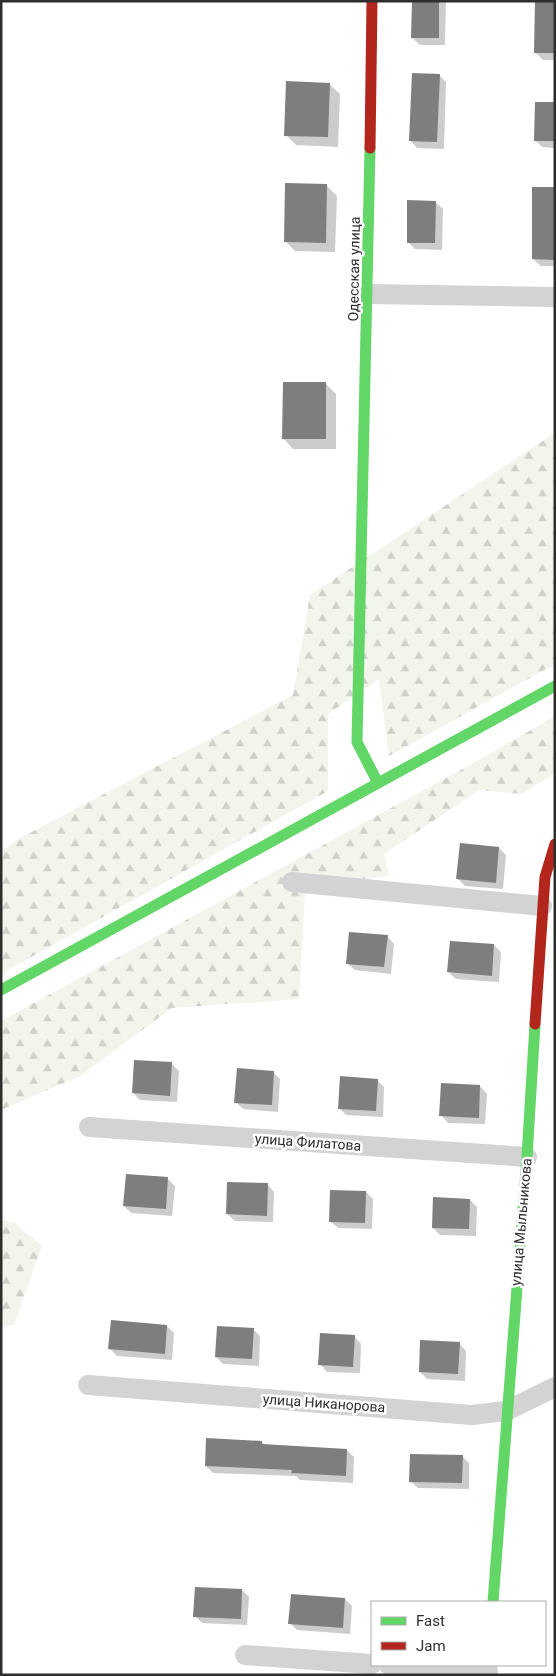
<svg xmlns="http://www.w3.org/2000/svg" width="556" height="1676" font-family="Roboto,sans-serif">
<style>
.forest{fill:url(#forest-firs)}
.shadow{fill:#0003}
.building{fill:#7e7e7e}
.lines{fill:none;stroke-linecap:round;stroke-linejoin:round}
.street{stroke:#d3d3d3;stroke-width:20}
.fast{stroke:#63d668;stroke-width:11}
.jam{stroke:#b3261e;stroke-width:11}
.labels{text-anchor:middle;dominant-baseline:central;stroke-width:5;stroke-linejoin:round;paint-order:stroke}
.street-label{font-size:14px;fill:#2e2e2e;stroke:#fff}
</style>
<defs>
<pattern id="forest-firs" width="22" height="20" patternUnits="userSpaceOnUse" patternTransform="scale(1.25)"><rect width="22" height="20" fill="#f1f5eb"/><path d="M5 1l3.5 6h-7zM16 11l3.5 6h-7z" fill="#cfd2ca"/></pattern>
</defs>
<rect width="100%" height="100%" fill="#fff"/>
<g class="forest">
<path d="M555 433V664L389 756 379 679 328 714V791L1 974V852L22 837 293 695 310 595Z"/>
<path d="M555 716V773L522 794 479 790 384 854 389 875 305 893 299 999 172 1008 80 1076 1 1110V1021L486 756Z"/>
<path d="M1 1220 15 1223 42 1246 14 1325 1 1327Z"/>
</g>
<g class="shadow">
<path d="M413 1H446L445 45H420L412 38Z"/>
<path d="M555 1V60H543L536 53Z"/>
<path d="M439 75 446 82 444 149 417 148 410 140Z"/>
<path d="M329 84 340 94 338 147 296 145 286 135Z"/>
<path d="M555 103V148L542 147 535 140Z"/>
<path d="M326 185 337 196 335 252 295 251 285 241Z"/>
<path d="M555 188V266H541L533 259Z"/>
<path d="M435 202 443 209 442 250 415 249 408 242Z"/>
<path d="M326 384 336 394V449H293L283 438Z"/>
<path d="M499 848 506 855 503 889 465 886 458 879Z"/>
<path d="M387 936 394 944 391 974 355 970 347 963Z"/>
<path d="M494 945 501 952 499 982 456 979 448 972Z"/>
<path d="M172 1064 179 1071 177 1102 140 1100 133 1093Z"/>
<path d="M273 1072 280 1079 278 1112 243 1109 236 1102Z"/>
<path d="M377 1080 384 1087 383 1117 346 1115 339 1108Z"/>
<path d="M480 1086 487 1094 485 1124 448 1123 441 1115Z"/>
<path d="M168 1179 175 1186 172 1216 131 1213 124 1206Z"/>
<path d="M267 1184 274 1192 273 1222 235 1221 227 1214Z"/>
<path d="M366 1192 373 1199 372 1229 338 1228 330 1221Z"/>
<path d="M470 1200 477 1207 476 1236 440 1235 433 1228Z"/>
<path d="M167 1326 174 1333 172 1360 117 1356 110 1349Z"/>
<path d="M253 1329 260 1336 259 1366 223 1364 216 1357Z"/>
<path d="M354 1336 361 1344 360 1373 327 1372 320 1364Z"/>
<path d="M459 1343 466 1351 465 1381 427 1379 420 1372Z"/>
<path d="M262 1442 266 1446 347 1450 354 1457 353 1483 300 1480 296 1476 213 1473 206 1466Z"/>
<path d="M462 1456 469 1463V1489L418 1488 410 1481Z"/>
<path d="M242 1590 249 1597 247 1625 202 1623 195 1616Z"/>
<path d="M345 1599 352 1606 350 1634 297 1630 290 1623Z"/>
</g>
<g class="building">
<path d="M412 1H439V38H411Z"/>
<path d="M535 1H555V53H534Z"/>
<path d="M412 73 440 74 437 142 409 141Z"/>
<path d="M286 81 330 83 328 137 284 136Z"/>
<path d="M535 102H555V141H534Z"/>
<path d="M285 183 327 184 326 243 284 242Z"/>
<path d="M532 187H555V260L532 259Z"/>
<path d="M407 200 436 201 435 243H407Z"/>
<path d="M283 382H326V439H282Z"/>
<path d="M460 843 499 847 496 883 456 879Z"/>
<path d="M349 932 388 935 384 967 346 964Z"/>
<path d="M450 941 494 944 492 976 447 972Z"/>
<path d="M134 1060 172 1062 170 1096 132 1093Z"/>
<path d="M237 1068 274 1071 272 1105 234 1103Z"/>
<path d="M340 1076 378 1079 376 1111 338 1109Z"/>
<path d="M441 1083 480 1085 479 1118 439 1116Z"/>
<path d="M126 1174 168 1177 166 1209 123 1206Z"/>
<path d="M227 1182 268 1183 267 1216 226 1214Z"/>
<path d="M330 1190 366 1191 365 1223 329 1222Z"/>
<path d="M433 1197 470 1199 469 1229 432 1228Z"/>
<path d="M111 1320 167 1325 165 1354 108 1349Z"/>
<path d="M217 1326 254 1328 252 1359 215 1357Z"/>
<path d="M320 1333 355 1335 353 1367 318 1365Z"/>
<path d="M420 1340 460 1342 458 1374 419 1372Z"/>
<path d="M206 1438 262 1441V1444L347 1449 346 1476 291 1473 292 1470 205 1466Z"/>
<path d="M410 1454 463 1455 462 1483 409 1482Z"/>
<path d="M195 1587 242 1589 241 1619 193 1617Z"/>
<path d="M291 1594 345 1598 343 1628 288 1624Z"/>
</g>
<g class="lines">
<g class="street">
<path d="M368 294 555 297"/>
<path d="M292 882 542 906"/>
<path d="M89 1127 527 1157"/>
<path d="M88 1385 472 1415 506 1411 555 1387"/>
<path d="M245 1655 372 1664"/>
<path d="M389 1665 488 1671"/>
</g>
<g class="fast">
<path d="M370 148 357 742 378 783"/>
<path d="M1 990 555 686"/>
<path d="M493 1602 527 1157 535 1024"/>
</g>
<g class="jam">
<path d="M370 148 372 1"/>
<path d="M535 1024 545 877 555 844"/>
</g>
</g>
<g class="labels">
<g class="street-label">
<text transform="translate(354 269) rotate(-89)">Одесская улица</text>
<text transform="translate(308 1142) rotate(4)">улица Филатова</text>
<text transform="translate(521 1222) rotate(-85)">улица Мыльникова</text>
<text transform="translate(324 1403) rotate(4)">улица Никанорова</text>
</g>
</g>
<rect width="556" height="1676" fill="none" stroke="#2e2e2e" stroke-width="5"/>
<rect x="371" y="1601" width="175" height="65" fill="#ffffff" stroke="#ababab"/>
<rect x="381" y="1617" width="25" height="8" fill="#63d668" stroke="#ababab"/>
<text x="416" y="1626" font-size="15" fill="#2e2e2e">Fast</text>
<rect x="381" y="1642" width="25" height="8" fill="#b3261e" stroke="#ababab"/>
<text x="416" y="1651" font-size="15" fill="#2e2e2e">Jam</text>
</svg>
